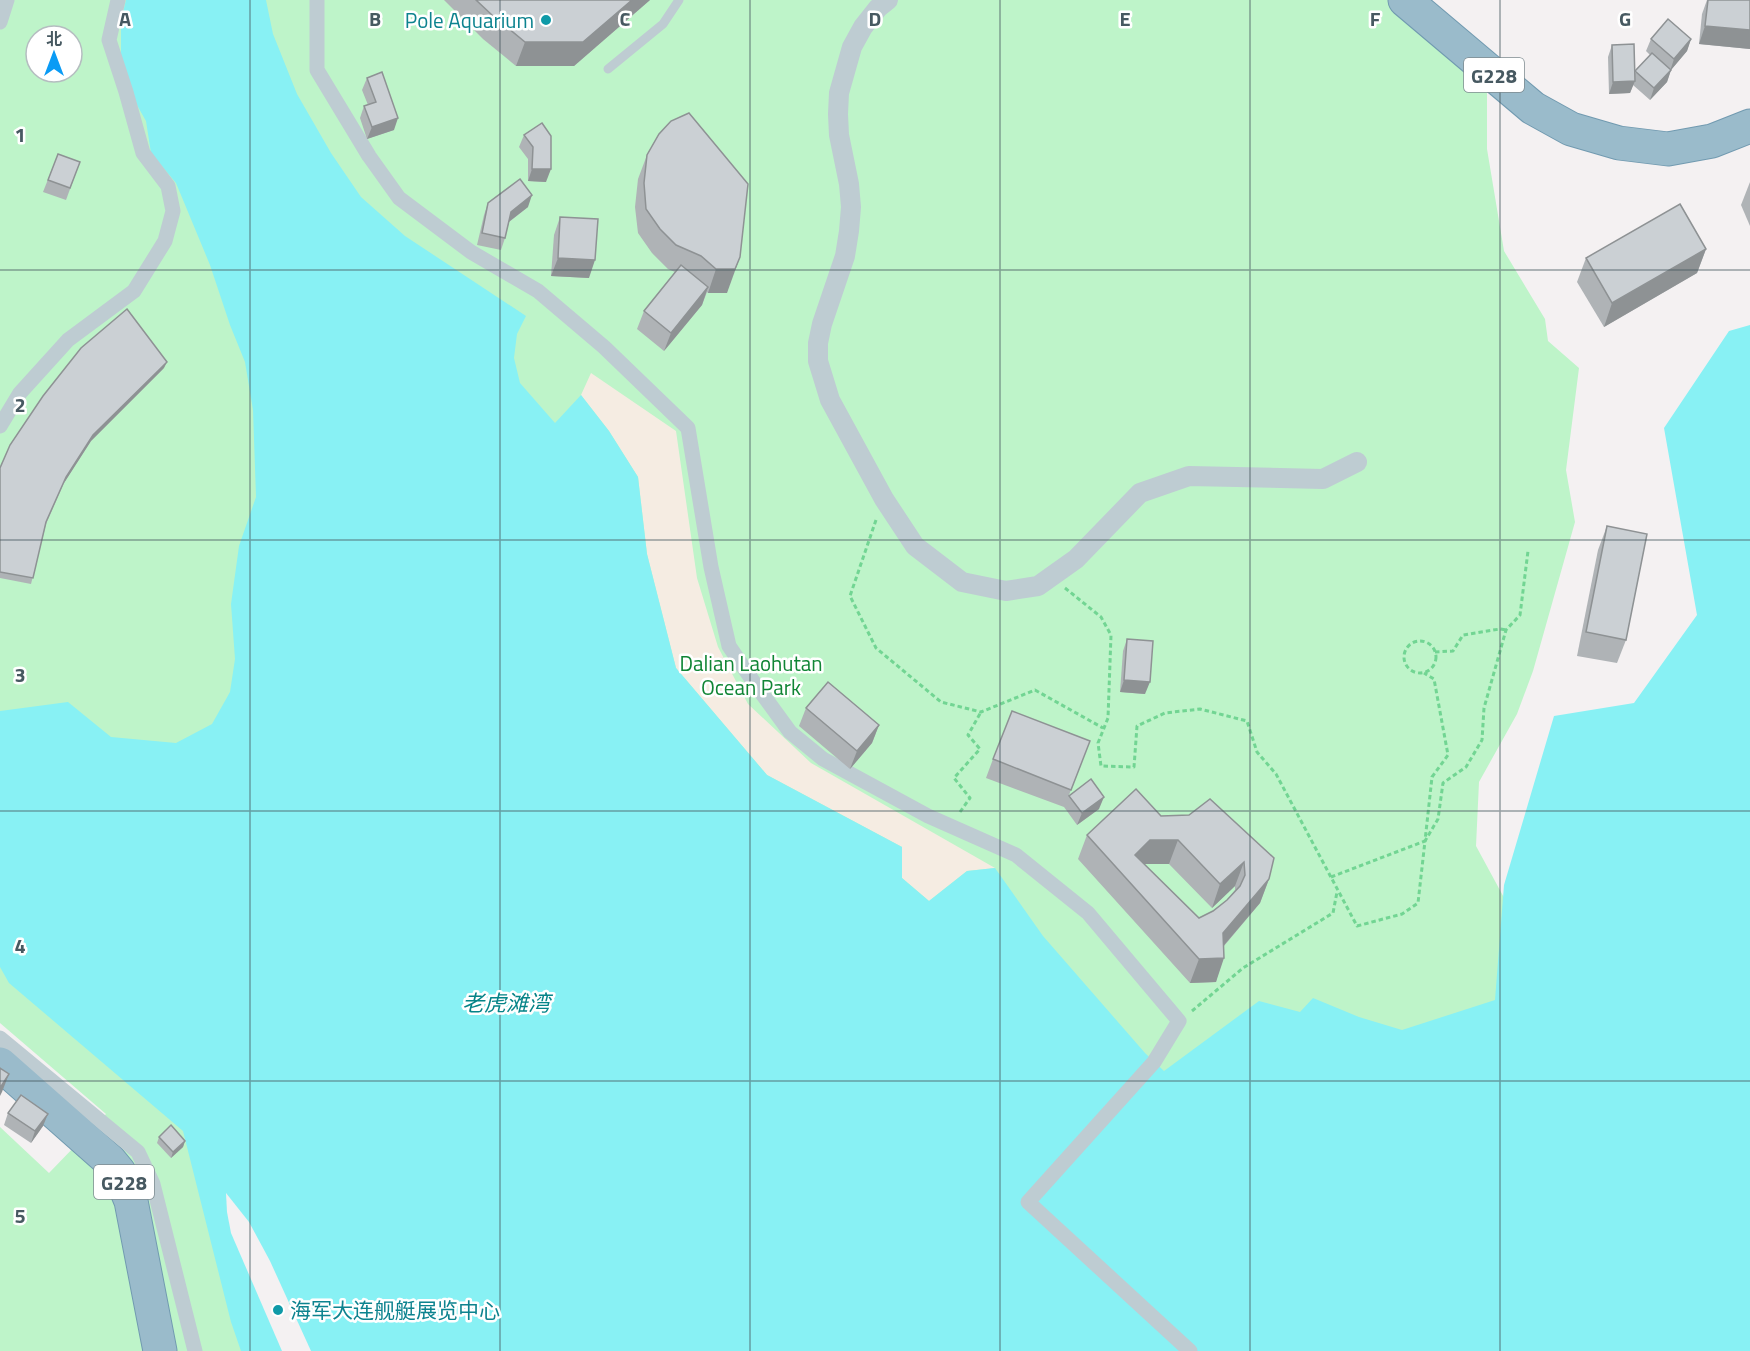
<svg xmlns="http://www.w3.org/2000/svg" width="1750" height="1351" font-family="'Titillium Web','Noto Sans SC',sans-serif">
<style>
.green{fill:#bef4c9;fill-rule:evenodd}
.sand{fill:#f5ece2}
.water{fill:#88f1f4}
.pier{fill:#f4f1f2}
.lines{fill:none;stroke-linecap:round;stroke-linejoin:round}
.trunk-casing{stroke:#719ab0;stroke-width:35}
.path{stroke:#72d593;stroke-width:3;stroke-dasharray:4.5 3;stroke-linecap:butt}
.service{stroke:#beccd2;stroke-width:9}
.pedestrian{stroke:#beccd2;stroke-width:15}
.minor{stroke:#beccd2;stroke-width:20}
.trunk{stroke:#9abbcb;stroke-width:33}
.wall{fill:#afb3b6;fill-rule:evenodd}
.shaded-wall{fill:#8e9294}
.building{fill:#cbd0d4;stroke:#8e9294;stroke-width:1.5;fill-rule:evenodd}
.grid{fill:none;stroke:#475961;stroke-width:1.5;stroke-opacity:0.55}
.culture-dot{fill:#0f9aa8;stroke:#fff;stroke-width:2}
.labels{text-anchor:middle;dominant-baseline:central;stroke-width:5;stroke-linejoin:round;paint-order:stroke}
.shield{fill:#fff;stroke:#7e8b90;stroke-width:1.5}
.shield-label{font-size:20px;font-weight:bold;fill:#475961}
.culture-label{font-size:21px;fill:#0d838f;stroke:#fff;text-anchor:end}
.park-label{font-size:21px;fill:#108535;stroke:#fff}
.water-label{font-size:22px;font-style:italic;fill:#058488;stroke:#fff}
.grid-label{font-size:20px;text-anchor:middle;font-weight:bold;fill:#475961;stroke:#fff;stroke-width:5;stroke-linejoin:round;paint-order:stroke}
</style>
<rect width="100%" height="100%" fill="#f4f1f2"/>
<path class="green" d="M0 0H1393L1487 90V149L1504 251 1545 319 1548 341 1579 368 1566 470 1575 522 1533 671 1517 714 1479 782 1476 846 1750 1351H0V1127L49 1173 106 1114 0 1023ZM36 36H72V72H36Z"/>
<path class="sand" d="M591 373 676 431 697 578 718 647 748 704 811 763 995 868 967 871 929 901 902 878V847L767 775 676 668 647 554 638 477 609 431 581 395Z"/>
<path class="water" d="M126 0H266L273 34 297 94 331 153 361 197 405 236 526 316 517 334 514 358 520 383 555 423 581 395 609 431 638 477 647 554 676 668 767 775 902 847V878L929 901 967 871 995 868 1043 936 1145 1053 1164 1071 1259 1001 1300 1012 1313 998 1359 1017 1402 1030 1495 1000 1504 885 1554 716 1634 703 1697 615 1664 428 1729 331 1750 325V1351H241L231 1322 183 1131 9 983 0 967V711L68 702 111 737 176 743 212 724 230 692 235 659 231 604 239 546 256 497 253 410 245 362 230 325 210 265 176 183 151 153 146 121 129 91 121 65V21Z"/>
<path class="pier" d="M226 1193 249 1222 270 1261 311 1351H282L231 1233 227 1212Z"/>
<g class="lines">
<g class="trunk-casing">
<g id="trunk">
<path d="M1405 0 1533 108 1571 129 1619 143 1668 149 1712 141 1750 126"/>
<path d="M0 1064 110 1161 119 1172 131 1201 160 1351"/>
</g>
</g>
<g class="path">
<path d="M876 520 850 596 876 648 941 702 981 712 1035 690 1103 728"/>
<path d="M1065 588 1101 617 1111 635 1108 718 1098 743 1101 766 1134 767 1137 726 1165 713 1200 709 1247 721 1257 752 1276 774 1357 926 1402 914 1418 903 1425 841 1438 819 1443 783 1466 767 1482 740 1484 708 1506 630 1520 615 1528 551"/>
<circle cx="1420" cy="657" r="16"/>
<path d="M1435 652 1453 651 1463 635 1500 629 1506 630"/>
<path d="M960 812 970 798 954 778 980 749 968 735 981 712"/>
<path d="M1331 877 1425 841 1432 777 1448 755 1434 679 1424 673"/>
<path d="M1192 1011 1243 968 1333 913 1337 892"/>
</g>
<path class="service" d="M608 69 663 24 679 0"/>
<g class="pedestrian">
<path d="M317 0V70L369 156 399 198 471 252 538 291 604 347 688 428 711 567 729 646 755 684 790 732 823 759 928 816 1016 855 1088 913 1179 1021 1154 1062 1028 1202 1190 1351"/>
<path d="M0 22 7 0"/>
<path d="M0 426 20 393 68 340 134 291 165 241 173 211 168 186 143 153 126 92 109 40 118 0"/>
<path d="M0 1038 138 1152 153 1184 195 1351"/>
</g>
<path class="minor" d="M888 0 878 8 863 27 852 47 839 93 838 114 839 135 849 184 851 207 849 231 845 256 822 324 818 343V361L830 400 884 499 915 546 962 582 1006 591 1038 586 1076 559 1140 493 1189 476 1323 479 1357 462"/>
<use href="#trunk" class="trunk"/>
</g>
<g class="wall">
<path d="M444 0H650L574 66H516L483 39Z"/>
<path d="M1707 0H1750V49L1699 44 1702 14Z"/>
<path d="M1651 39H1691L1687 51 1671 70 1667 82 1650 100 1633 85 1630 93 1609 94 1608 57 1612 45 1635 73 1650 55 1646 51Z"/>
<path d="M367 78 394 130 367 139 360 118 364 106 368 105 362 90Z"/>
<path d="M542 123 546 182 528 181V159L519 147 524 135Z"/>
<path d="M659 134 727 293H708L707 292 702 305 664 351 637 329 644 311 675 272 668 269 652 253 638 233 635 207 638 179 647 155Z"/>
<path d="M58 154 80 162 66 200 43 192Z"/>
<path d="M1750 182V226L1741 205Z"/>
<path d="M488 203 528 207 509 222 505 238 501 250 477 245 484 215Z"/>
<path d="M560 217 589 278 551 276 554 235Z"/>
<path d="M1706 249 1697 273 1604 327 1577 282 1586 258Z"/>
<path d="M164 368 91 441 64 483 46 524 31 584 0 578V468Z"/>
<path d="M1607 526 1626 640 1617 663 1577 656 1598 550Z"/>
<path d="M1127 639 1145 694 1120 692 1123 651Z"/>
<path d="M806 708 879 725 872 743 850 769 799 726Z"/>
<path d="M1090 741 1069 795 1099 809 1077 825 1064 807 986 778 993 759Z"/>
<path d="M1189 815 1269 879 1260 903 1224 946 1216 982 1190 983 1078 859 1087 835 1161 816ZM1144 864H1169L1212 908 1235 886V890L1227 900 1213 911 1199 918Z"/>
<path d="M8 1113 43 1126 31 1143 4 1125Z"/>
<path d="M159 1137 185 1141 183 1147 171 1158 157 1143Z"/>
</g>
<g class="shaded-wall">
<path d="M632 0H650L574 66H516L525 42Z"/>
<path d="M1705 26 1750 30V49L1699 44Z"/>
<path d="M1691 39 1687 51 1671 70 1667 82 1650 100 1654 88 1670 71 1674 59Z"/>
<path d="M1635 81 1630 93 1609 94 1613 82Z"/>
<path d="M398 118 394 130 367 139 372 127Z"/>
<path d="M532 169H551L546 182 528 181Z"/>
<path d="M532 195 528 207 506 224 511 212Z"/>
<path d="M1706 249 1697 273 1604 327 1612 303Z"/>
<path d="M740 257 727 293H708L716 269Z"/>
<path d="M558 258 595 260 589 278 551 276Z"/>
<path d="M708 287 702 305 664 351 671 333Z"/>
<path d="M167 362 164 368 91 441 64 483 66 477 93 435Z"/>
<path d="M1124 680 1150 682 1145 694 1120 692Z"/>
<path d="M879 725 872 743 850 769 857 751Z"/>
<path d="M1104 797 1099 809 1077 825 1082 813Z"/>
<path d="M1150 840H1178L1169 864H1141L1135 855Z"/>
<path d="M1244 862 1235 886 1212 908 1220 884Z"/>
<path d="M1269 879 1260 903 1214 957 1223 933Z"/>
<path d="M1224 958 1216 982 1190 983 1199 959Z"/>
<path d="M9 1074 2 1092 0 1096V1088Z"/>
<path d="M48 1114 43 1126 31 1143 35 1131Z"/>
<path d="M185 1141 183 1147 171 1158 173 1152Z"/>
</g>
<g class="building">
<path d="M476 0H632L583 42H525L492 15Z"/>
<path d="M1708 0H1750V30L1705 26Z"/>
<path d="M1668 19 1691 39 1674 59 1651 39Z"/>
<path d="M1634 44 1635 81 1613 82 1612 45Z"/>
<path d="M1652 53 1671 70 1654 88 1635 71Z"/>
<path d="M382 72 398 118 372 127 364 106 376 102 367 78Z"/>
<path d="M689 113 748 184 740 257 735 269H716L701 256 676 245 660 229 646 209 644 183 647 155 659 134 671 121Z"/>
<path d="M542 123 551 136V169H532L533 147 524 135Z"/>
<path d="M58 154 80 162 70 188 48 180Z"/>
<path d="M520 179 532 195 511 212 505 238 482 233 488 203Z"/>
<path d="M1680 204 1706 249 1612 303 1586 258Z"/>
<path d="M560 217 598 219 595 260 558 258Z"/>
<path d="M681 265 708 287 671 333 644 311Z"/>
<path d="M127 309 167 362 93 435 66 477 46 522 33 578 0 572V468L10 445 43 396 81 348Z"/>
<path d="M1607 526 1647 534 1626 640 1586 632Z"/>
<path d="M1127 639 1153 641 1150 682 1124 680Z"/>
<path d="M828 682 879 725 857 751 806 708Z"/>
<path d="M1012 711 1090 741 1071 790 993 759Z"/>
<path d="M1091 779 1104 797 1082 813 1069 796Z"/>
<path d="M1136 789 1161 816 1189 815 1210 799 1274 858 1269 879 1223 933 1224 958 1199 959 1087 835ZM1150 840H1178L1220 884 1244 862 1245 875 1240 886 1227 900 1213 911 1199 918 1135 855Z"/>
<path d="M0 1068 9 1074 0 1088Z"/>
<path d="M21 1095 48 1114 35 1131 8 1113Z"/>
<path d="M171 1125 185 1141 173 1152 159 1137Z"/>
</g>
<path class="grid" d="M250 0V1351M500 0V1351M750 0V1351M1000 0V1351M1250 0V1351M1500 0V1351M0 270H1750M0 540H1750M0 811H1750M0 1081H1750"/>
<g class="culture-dot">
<circle cx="546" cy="20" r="6"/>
<circle cx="278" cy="1310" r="6"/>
</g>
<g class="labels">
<g class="shield">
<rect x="1464" y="58" width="60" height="34" rx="4.5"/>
<rect x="94" y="1165" width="60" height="34" rx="4.5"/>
</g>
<g class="shield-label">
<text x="1494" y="75">G228</text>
<text x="124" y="1182">G228</text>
</g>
<g class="culture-label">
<text x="534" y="20">Pole Aquarium</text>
<text x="290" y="1310" text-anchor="start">海军大连舰艇展览中心</text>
</g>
<g class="park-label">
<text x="751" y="663">Dalian Laohutan<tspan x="751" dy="24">Ocean Park</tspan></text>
</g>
<g class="water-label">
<text x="506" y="1003">老虎滩湾</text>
</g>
</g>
<g class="grid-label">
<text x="125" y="26">A</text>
<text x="375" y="26">B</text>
<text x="625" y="26">C</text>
<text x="875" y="26">D</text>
<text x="1125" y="26">E</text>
<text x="1375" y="26">F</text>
<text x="1625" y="26">G</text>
<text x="20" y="142">1</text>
<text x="20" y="412">2</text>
<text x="20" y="682">3</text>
<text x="20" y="953">4</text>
<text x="20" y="1223">5</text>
</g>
<g transform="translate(54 54)"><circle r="28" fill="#ffffff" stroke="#b5bdc0" stroke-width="1.5"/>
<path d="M0-4.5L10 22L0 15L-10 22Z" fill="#0a9bf5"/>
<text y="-9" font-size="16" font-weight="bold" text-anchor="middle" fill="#475961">北</text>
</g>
</svg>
